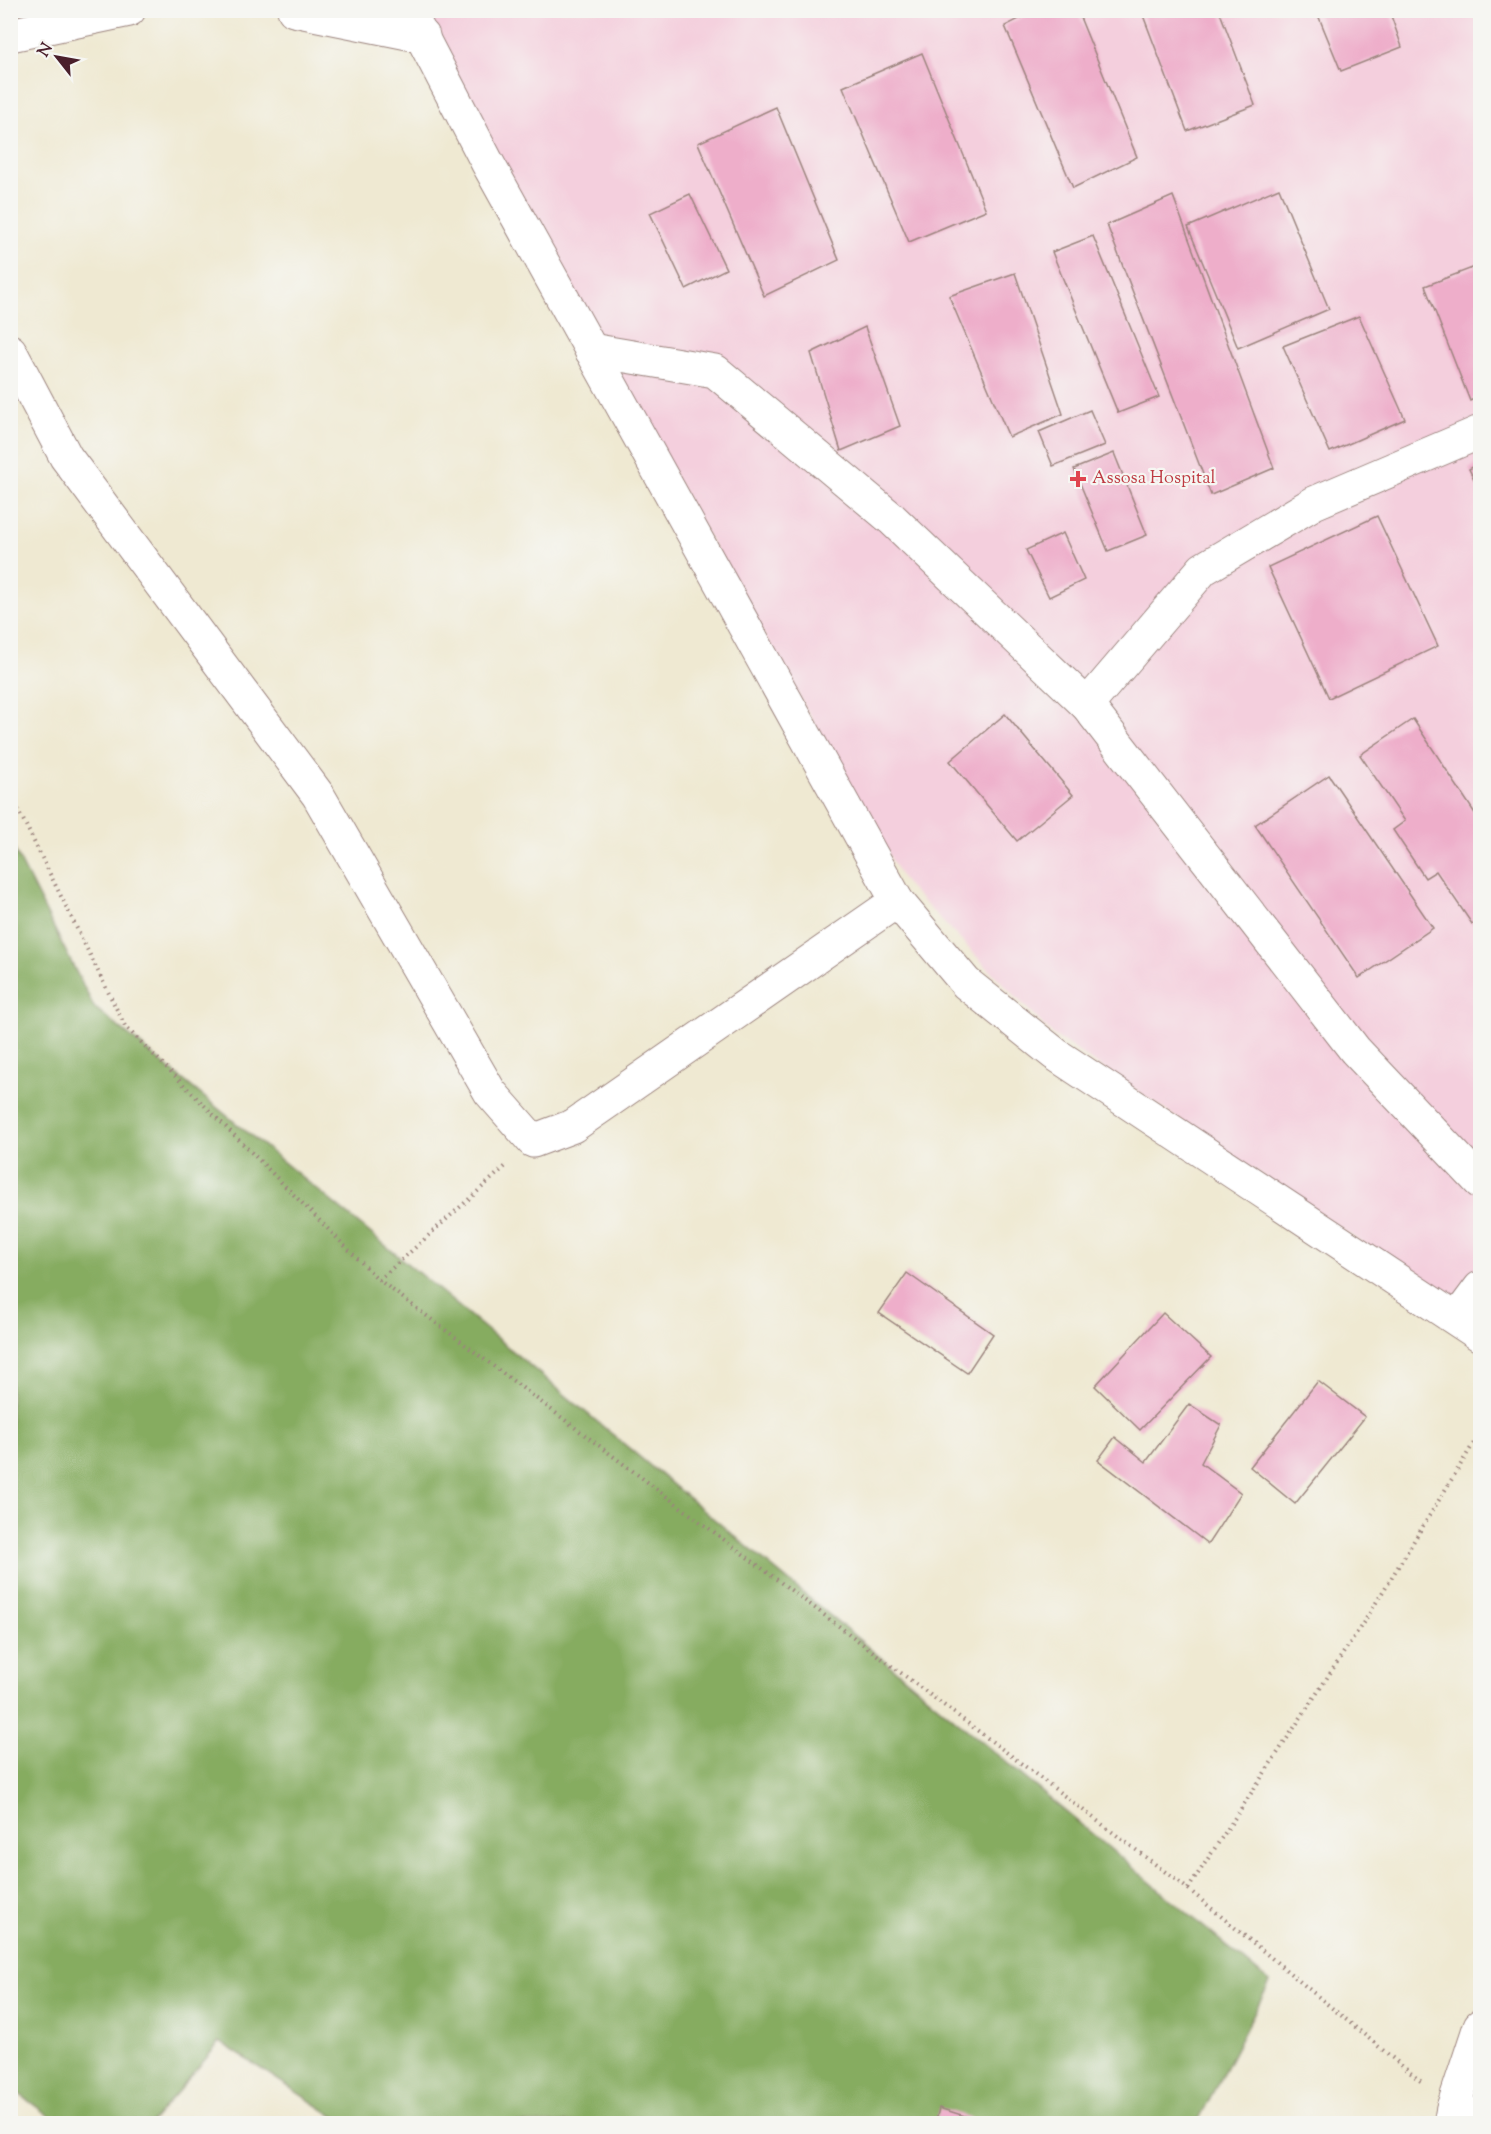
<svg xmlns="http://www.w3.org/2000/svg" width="1491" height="2134" font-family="'Sorts Mill Goudy',serif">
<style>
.built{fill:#f4cfdd}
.forest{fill:#86ac61;stroke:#686646;stroke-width:1.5}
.building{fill:#eeaeca}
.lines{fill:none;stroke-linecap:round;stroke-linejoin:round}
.minor-casing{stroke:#9c847e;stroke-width:35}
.path{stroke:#9c847e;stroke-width:4;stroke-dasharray:1.5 4.5;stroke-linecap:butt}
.minor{stroke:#fff;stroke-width:33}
.health-dot{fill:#e0444e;stroke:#f6f6f2;stroke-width:2}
.labels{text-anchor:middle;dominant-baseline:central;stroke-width:4.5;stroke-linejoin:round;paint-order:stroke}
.health-label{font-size:18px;fill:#be3a42;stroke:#f6f6f2;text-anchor:start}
</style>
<rect width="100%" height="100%" fill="#f6f6f2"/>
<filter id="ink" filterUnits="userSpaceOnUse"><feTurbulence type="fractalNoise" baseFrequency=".0167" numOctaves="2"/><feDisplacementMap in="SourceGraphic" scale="12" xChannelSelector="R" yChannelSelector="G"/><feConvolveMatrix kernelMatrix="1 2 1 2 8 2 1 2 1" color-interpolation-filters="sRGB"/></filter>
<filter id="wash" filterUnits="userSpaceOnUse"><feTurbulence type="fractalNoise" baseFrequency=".008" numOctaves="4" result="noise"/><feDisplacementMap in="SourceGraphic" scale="24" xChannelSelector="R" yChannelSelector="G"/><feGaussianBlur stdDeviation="1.35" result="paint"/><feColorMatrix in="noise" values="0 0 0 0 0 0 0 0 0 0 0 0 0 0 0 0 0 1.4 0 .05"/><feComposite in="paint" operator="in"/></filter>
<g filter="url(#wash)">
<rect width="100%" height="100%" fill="#efe9d2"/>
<path class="built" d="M411 11H1480V1270L1454 1305 1052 1034 904 882Z"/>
<path class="forest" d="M10 841 94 1007 397 1255 1270 1982 1197 2123H344L220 2042 151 2123H59L11 2088Z"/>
<g id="blocks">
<g class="building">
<path d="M1037 10H1077L1137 157 1073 188 1005 26Z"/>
<path d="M1141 10H1219L1255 105 1187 131Z"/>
<path d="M1316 10H1389L1402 47 1341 71Z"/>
<path d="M922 53 986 210 909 242 843 87Z"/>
<path d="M776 107 839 260 764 296 698 143Z"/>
<path d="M1279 188 1329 309 1238 348 1188 227Z"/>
<path d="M690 194 726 269 686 289 650 213Z"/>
<path d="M1173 196 1274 468 1211 495 1107 225Z"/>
<path d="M1093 236 1159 397 1118 413 1052 252Z"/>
<path d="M1480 265V396L1470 401 1425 286Z"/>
<path d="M1015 273 1063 414 1009 437 949 296Z"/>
<path d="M1359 316 1405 419 1330 452 1283 346Z"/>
<path d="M865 327 900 426 841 451 811 353Z"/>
<path d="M1090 410 1105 445 1053 466 1039 432Z"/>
<path d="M1114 453 1147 535 1108 551 1074 469Z"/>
<path d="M1480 463V491L1469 469Z"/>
<path d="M1377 516 1438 646 1329 698 1268 567Z"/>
<path d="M1063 533 1084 580 1049 597 1026 550Z"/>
<path d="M1005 714 1073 795 1017 841 950 761Z"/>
<path d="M1413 719 1480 821V918L1472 924 1436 871 1425 878 1393 830 1405 821 1360 755Z"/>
<path d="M1329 775 1433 928 1359 978 1255 825Z"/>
<path d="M907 1273 993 1334 967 1373 879 1313Z"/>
<path d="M1163 1313 1211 1357 1140 1430 1095 1386Z"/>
<path d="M1318 1381 1365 1417 1295 1504 1250 1467Z"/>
<path d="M1189 1404 1221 1425 1201 1463 1241 1493 1208 1544 1098 1460 1115 1437 1146 1462Z"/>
<path d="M939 2108 981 2121 980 2124H935Z"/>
</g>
</g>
</g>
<g filter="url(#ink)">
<use href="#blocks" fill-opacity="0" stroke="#9c847e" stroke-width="1.5"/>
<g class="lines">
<g class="minor-casing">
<g id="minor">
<path d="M294 10 423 36"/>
<path d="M408 10 487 162 897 901 966 983 1055 1054 1480 1335"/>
<path d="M10 35 129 10"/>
<path d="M591 350 715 371 892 519 1087 705 1355 1050 1480 1182"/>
<path d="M10 351 66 457 318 795 490 1092 533 1141 573 1126 897 901"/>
<path d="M1087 705 1203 569 1314 503 1480 432"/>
<path d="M1457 1319 1480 1288"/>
<path d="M1453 2108 1480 2117"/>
<path d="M1450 2124 1453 2108 1480 2026"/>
</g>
</g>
<g class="path">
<path d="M10 793 125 1026 379 1280 1188 1889 1424 2084"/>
<path d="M379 1280 508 1164"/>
<path d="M1188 1889 1371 1611 1480 1433"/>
</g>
<use href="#minor" class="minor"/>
</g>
</g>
<path class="health-dot" d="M1075 470h6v6h6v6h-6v6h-6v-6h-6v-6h6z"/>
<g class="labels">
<g class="health-label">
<text x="1092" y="479">Assosa Hospital</text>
</g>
</g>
<rect width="1491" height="2134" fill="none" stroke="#f6f6f2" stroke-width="36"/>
<g transform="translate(57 57) rotate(301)" stroke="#f6f6f2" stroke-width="4.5" paint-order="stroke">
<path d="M0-4.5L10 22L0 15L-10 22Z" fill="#4a1f2b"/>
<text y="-9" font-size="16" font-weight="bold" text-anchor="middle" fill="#4a1f2b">N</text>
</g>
</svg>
